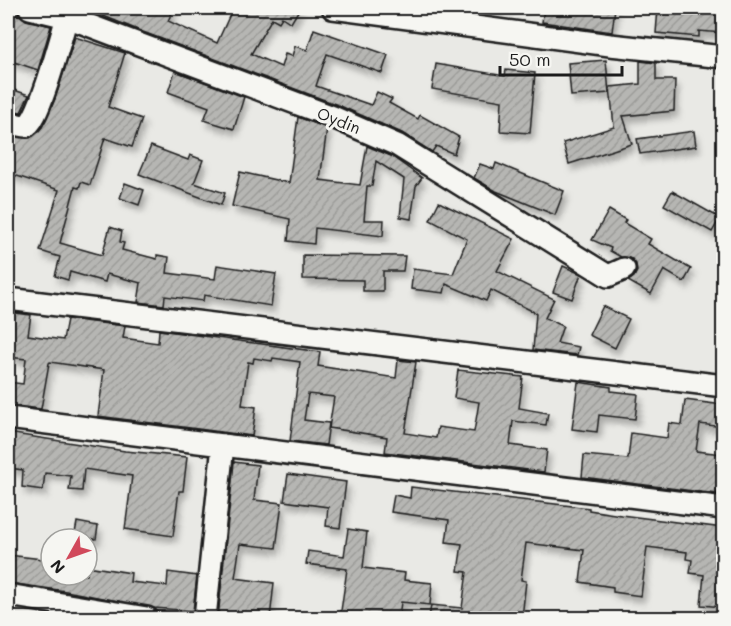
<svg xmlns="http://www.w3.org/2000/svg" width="731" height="626" font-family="Mali,sans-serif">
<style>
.building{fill:url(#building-hatch);stroke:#1c1c1c;stroke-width:1.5;filter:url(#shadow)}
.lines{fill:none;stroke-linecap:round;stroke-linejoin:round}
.minor-casing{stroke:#1c1c1c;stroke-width:26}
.minor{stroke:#f6f6f2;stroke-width:21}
.labels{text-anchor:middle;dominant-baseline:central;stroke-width:6;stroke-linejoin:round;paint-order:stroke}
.street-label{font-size:16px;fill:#1c1c1c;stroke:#f6f6f2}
</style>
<defs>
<pattern id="building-hatch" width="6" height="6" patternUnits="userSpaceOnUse" patternTransform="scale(1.5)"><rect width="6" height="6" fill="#b6b6b3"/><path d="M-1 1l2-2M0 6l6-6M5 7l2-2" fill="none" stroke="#9c9c99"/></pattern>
<filter id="shadow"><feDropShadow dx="3.5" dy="6" stdDeviation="3" flood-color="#0004"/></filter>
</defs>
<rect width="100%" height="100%" fill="#e9e9e5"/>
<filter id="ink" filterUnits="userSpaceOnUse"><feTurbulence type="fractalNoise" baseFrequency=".0167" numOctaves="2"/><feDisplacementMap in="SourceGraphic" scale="12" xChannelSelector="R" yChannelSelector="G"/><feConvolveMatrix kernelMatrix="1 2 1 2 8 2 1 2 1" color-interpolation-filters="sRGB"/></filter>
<g filter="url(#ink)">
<g class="building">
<path d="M84 8H133L143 11 145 8H174L168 21 217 43 233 8H300L291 23 282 17 279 22 272 18 251 54 281 67 285 54 292 56 295 46 307 50 314 29 388 55 382 73 327 54 316 86 371 105 377 92 392 99 389 103 418 119 420 115 459 137 454 154 436 146 432 152 402 133 338 105 143 32Z"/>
<path d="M544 8H615L612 32 542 22Z"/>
<path d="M658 8H723V33L699 31V37L656 33Z"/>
<path d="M8 12 18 15V12L26 20 51 26 38 70 8 60Z"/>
<path d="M75 37 125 53 108 107 142 119 132 147 105 138 90 185 81 182 79 188 75 187 60 243 102 255 110 227 122 231 120 242 124 243 122 250 157 259V255L169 257 167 273 215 279 217 265 276 274 271 306 204 295 203 301 165 296 164 305 138 302 141 283 107 274 105 282 70 272 68 280 55 276 60 257 40 251 59 190 8 173V135L30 138 42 127 55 99Z"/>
<path d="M606 60 609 93 571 96 568 63Z"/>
<path d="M640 61 656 63V80H675L674 111 623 116 632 144 569 164 563 143 614 127 610 87 640 84Z"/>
<path d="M436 64 505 76 506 70 535 73 530 133 500 131 502 101 432 89Z"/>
<path d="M175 71 244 97 234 129 204 120 209 107 168 92Z"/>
<path d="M8 88 29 95 21 112 8 110Z"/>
<path d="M298 117 327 128 320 180 360 185 367 146 391 156 422 178 416 186 411 219 400 217 404 179 376 161 372 186H367L364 220H384L383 236 315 228 314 244 288 241 290 219 232 206 240 172 289 183Z"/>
<path d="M694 131 696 146 640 154 637 139Z"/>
<path d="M151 146 188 160 190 155 203 160 194 183 225 193 221 205 139 174Z"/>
<path d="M496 163 564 191 555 215 496 191 474 178 480 164 494 169Z"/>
<path d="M125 183 144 190 139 205 120 198Z"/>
<path d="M672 191 720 218 712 232 664 205Z"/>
<path d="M439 202 514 239 497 271 554 299 545 318 563 326 557 343 579 347 577 355 533 350 536 313 491 290 486 301 446 284 444 293 411 289 413 269 453 274 467 239 430 220Z"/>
<path d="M609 210 626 220 624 223 651 239 648 244 691 269 684 282 664 270 651 294 628 281 634 277 637 271 636 264 632 259 621 257 610 251 611 248 592 240Z"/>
<path d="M303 255 405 256 403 271H383V291H363V280L303 279Z"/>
<path d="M563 266 581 274 572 299 553 292Z"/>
<path d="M603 306 629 319 615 348 589 335Z"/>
<path d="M8 312 31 315 28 335 63 340 67 319 125 326 123 338 158 343 159 330 320 352 318 366 396 378 398 360 416 362 405 433 436 438 438 427 474 432 479 402 454 398 458 370 523 377 519 408 548 413 546 425 513 421 510 445 547 450 544 472 385 452 387 437 329 428 334 397 308 394 304 420 329 423 326 445 290 441 300 362 273 358 272 361 254 358 253 363 248 362 242 405 256 407 252 436 98 416 104 370 50 362 49 363 41 409 8 405V382L23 384 26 359 8 357Z"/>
<path d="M578 382 611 387V391L638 394 635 419 599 415 597 432 572 429Z"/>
<path d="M685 400 723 405V427L700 424 696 451 723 454V478L719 477 717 494 582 477 584 455 628 459 631 433 667 438 669 423 682 425Z"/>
<path d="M8 433 125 451 187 457 183 491H179L173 536 125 529 132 476 84 469 82 491 69 490 71 476 45 473 43 490 22 487 23 470 9 468Z"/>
<path d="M234 462 258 465 254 500 282 503 276 548 240 544 235 578 274 583 270 618H218Z"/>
<path d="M288 474 346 482 340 528 326 526 328 507 284 501Z"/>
<path d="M411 487 589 508V510L621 515 723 528V607L701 605 704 575 690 573 692 560 686 559 687 552 647 547 641 596 613 592V587L580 582 584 550 526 543 521 580 526 581 522 618H429L431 605 462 608 467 572 458 571 462 544 446 542 449 520 391 512 394 495 410 498Z"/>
<path d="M77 522 98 526 96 539H74Z"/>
<path d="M348 529 367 532 363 568 405 573 404 580 432 583 430 605 401 602 399 618H340L347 569 306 564 308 551 344 556Z"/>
<path d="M8 555 51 560V575H87V566L131 573 130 582 167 586 168 572 197 576 193 611 154 608 66 591 8 583Z"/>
</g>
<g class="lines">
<g class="minor-casing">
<g id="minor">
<path d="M30 8 67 17 136 43 333 117 397 145 608 276 624 269"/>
<path d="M333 8 610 45 724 57"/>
<path d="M8 122C12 123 21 126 26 126 39 123 62 33 67 17"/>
<path d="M8 299 724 386"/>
<path d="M8 418 724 508"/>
<path d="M8 595 147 618"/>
<path d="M205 618 223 445"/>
</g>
</g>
<use href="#minor" class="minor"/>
</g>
</g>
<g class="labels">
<g class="street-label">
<text transform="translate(339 120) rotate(22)">Oydin</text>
</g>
</g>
<rect width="731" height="626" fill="none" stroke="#f6f6f2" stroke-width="30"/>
<rect x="15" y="15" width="701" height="596" fill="none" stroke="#1c1c1c" stroke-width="2" filter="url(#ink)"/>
<g transform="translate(69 557) rotate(230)"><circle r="28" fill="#f6f6f2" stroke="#9f9f9c" stroke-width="1.5"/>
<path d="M0-4.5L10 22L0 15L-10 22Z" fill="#d1495b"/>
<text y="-9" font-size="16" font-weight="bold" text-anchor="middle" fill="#1c1c1c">N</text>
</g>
<path d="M500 66v9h122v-9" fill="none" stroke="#1c1c1c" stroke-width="3"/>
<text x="509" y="66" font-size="18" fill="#1c1c1c" stroke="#f6f6f2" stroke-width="4.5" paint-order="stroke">50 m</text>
</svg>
